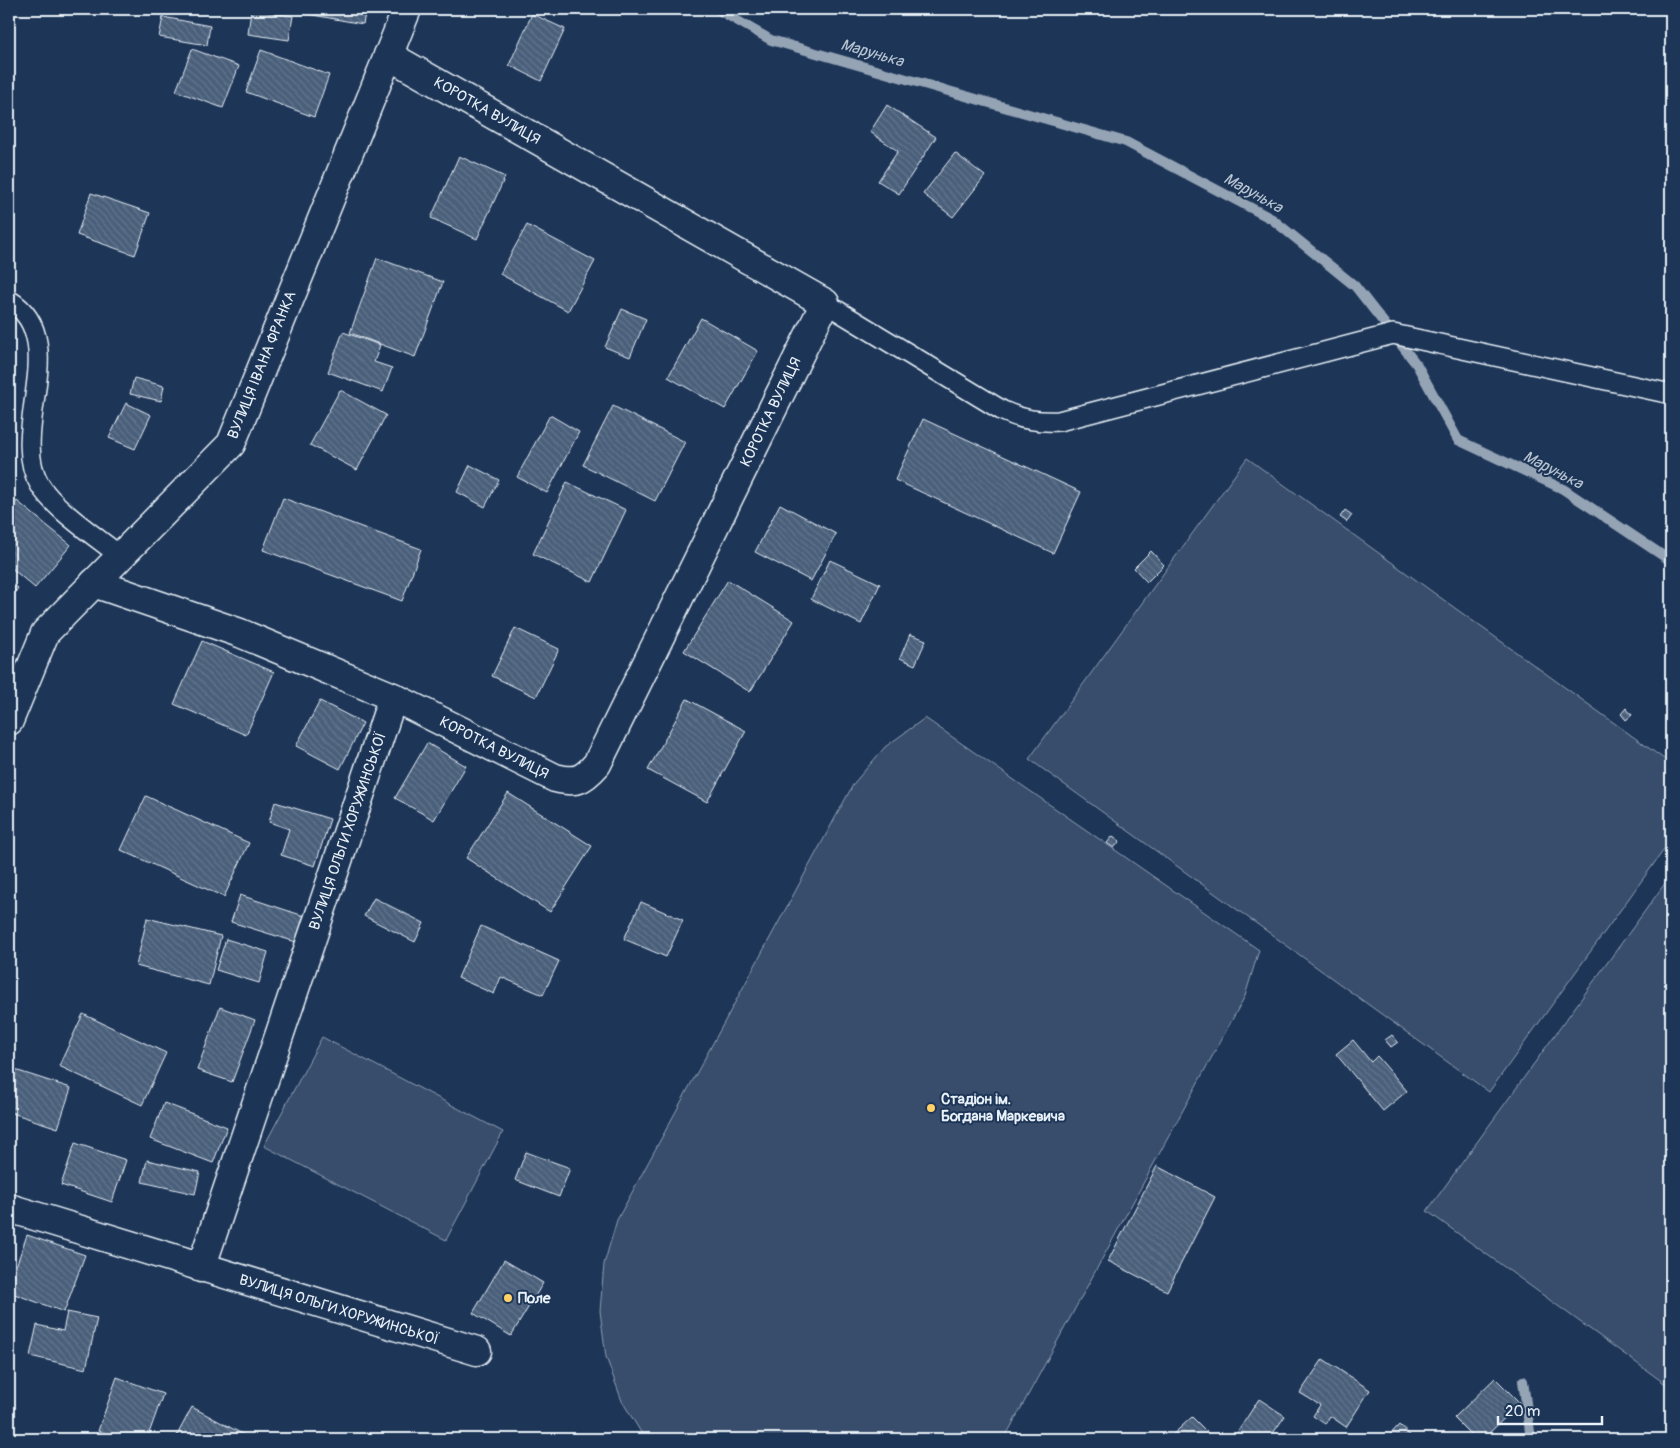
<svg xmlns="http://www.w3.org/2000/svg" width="1680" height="1448" font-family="Pangolin,sans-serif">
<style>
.pitch{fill:#374d6c;stroke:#909fb2}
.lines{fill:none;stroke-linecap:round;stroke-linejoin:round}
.stream{stroke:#95a4b5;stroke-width:10}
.building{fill:url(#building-back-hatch);stroke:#e8f1f8}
.lane-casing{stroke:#e8f1f8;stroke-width:22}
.street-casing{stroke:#e8f1f8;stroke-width:31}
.secondary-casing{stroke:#e8f1f8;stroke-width:31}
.lane{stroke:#1d3557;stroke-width:19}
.street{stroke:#1d3557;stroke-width:28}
.secondary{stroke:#1d3557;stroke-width:28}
.poi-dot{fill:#ffd166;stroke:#1d3557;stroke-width:2}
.labels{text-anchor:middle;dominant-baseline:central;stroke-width:4;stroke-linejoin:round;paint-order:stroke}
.street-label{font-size:15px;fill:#e8f1f8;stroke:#1d3557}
.poi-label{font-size:15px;font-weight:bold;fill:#e8f1f8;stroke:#1d3557;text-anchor:start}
.water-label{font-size:16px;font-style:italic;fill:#b7c4d1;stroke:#1d3557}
</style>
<defs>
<pattern id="building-back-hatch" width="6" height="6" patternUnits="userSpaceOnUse" patternTransform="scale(1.25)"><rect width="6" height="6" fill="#495e7a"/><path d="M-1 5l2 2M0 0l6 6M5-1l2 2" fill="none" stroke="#63768e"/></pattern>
</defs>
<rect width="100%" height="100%" fill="#1d3557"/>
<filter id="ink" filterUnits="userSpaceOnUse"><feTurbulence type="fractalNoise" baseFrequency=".02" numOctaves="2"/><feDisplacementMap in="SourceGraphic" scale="10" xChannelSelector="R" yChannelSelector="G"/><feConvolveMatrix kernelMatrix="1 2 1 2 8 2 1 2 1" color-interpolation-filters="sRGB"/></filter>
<g filter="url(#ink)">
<g class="pitch">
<path d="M1247 458 1671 764V840L1489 1092 1029 759Z"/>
<path d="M925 718 1259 950 1245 996 1008 1432 1002 1439H645L622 1401 606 1357 600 1311 604 1264 617 1220 854 783 885 747Z"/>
<path d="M1671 875V1388L1427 1211Z"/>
<path d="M322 1037 503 1132 446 1240 264 1146Z"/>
</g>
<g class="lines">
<g class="stream">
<path d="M717 9 771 40 1126 142 1272 219 1355 286 1417 365 1458 440 1563 489 1671 561"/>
<path d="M1523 1381 1531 1439"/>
</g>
</g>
<g class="building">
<path d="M296 9H366L363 24 296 12Z"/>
<path d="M251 10 293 16 289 40 248 34Z"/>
<path d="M532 14 565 29 541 81 509 65Z"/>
<path d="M163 17 210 26 207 45 159 37Z"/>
<path d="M192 49 239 66 223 108 176 91Z"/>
<path d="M261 50 329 75 314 117 246 92Z"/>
<path d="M887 105 936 137 899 194 878 181 898 151 870 132Z"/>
<path d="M955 153 985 176 953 217 923 194Z"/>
<path d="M459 156 505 177 477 239 431 218Z"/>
<path d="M91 193 150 213 135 255 77 235Z"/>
<path d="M527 225 595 261 568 311 500 274Z"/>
<path d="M377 258 443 282 415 357 350 333Z"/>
<path d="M622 309 646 319 630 357 605 347Z"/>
<path d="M701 318 758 351 725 409 668 377Z"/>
<path d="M343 332 380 345 374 362 392 368 383 392 328 372Z"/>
<path d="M134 378 164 386 161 401 130 394Z"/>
<path d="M340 390 386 415 357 470 310 445Z"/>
<path d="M126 403 151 415 135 449 109 438Z"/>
<path d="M613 406 685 442 655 501 583 465Z"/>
<path d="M550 415 579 432 547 493 517 477Z"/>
<path d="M923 419 1081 492 1053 553 895 480Z"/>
<path d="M470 465 499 480 485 507 457 492Z"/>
<path d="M567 482 626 510 592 582 533 554Z"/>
<path d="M283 498 421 549 402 601 263 550Z"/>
<path d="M17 501 71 545 35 588 9 566V511Z"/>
<path d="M780 504 836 534 811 581 755 552Z"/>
<path d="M1345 510 1352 515 1347 522 1340 517Z"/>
<path d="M1151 551 1164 565 1147 582 1134 568Z"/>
<path d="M830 560 880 584 861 624 811 599Z"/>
<path d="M728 580 794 621 750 692 684 651Z"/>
<path d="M9 581 18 588 9 601Z"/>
<path d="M515 628 559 649 536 697 492 676Z"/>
<path d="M910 634 926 640 915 665 900 658Z"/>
<path d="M202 641 274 672 246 735 174 704Z"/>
<path d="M687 699 746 731 707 802 648 770Z"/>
<path d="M320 701 363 723 340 769 296 746Z"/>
<path d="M1626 708 1632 715 1626 720 1621 714Z"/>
<path d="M427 743 466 766 434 820 395 798Z"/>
<path d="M508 793 592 846 550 912 466 858Z"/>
<path d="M146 796 249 843 224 897 121 850Z"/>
<path d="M275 802 330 819 315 866 281 855 289 829 269 822Z"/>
<path d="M1113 836 1120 841 1114 848 1107 843Z"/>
<path d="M240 895 304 916 296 942 231 922Z"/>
<path d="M374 898 424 923 415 942 364 916Z"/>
<path d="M641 902 683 920 666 957 624 939Z"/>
<path d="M147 918 221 936 209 985 136 966Z"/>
<path d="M481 926 559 961 543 995 501 977 494 994 458 978Z"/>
<path d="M226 939 268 952 259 983 216 970Z"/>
<path d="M220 1007 255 1020 232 1082 197 1070Z"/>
<path d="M83 1014 166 1053 142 1105 59 1066Z"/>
<path d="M1392 1035 1398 1042 1391 1047 1385 1040Z"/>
<path d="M1353 1040 1371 1062 1377 1056 1407 1091 1383 1111 1336 1054Z"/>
<path d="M9 1068 71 1088 58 1128 9 1112Z"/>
<path d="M164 1103 227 1127 213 1163 150 1139Z"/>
<path d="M75 1143 126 1160 112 1202 61 1185Z"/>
<path d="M526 1152 570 1168 559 1197 515 1180Z"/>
<path d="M147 1160 200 1172 195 1194 142 1182Z"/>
<path d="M1157 1166 1215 1197 1167 1291 1108 1261Z"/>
<path d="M27 1235 85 1255 64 1312 9 1292V1286Z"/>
<path d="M504 1260 543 1283 511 1336 473 1313Z"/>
<path d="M67 1312 97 1318 86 1369 30 1356 37 1325 63 1331Z"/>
<path d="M1323 1359 1370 1390 1346 1427 1330 1416 1325 1424 1313 1416 1320 1405 1300 1393Z"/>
<path d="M117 1377 163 1394 147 1439H121L98 1431Z"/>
<path d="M1495 1378 1520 1403 1483 1439H1475L1454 1418Z"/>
<path d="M1259 1399 1285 1416 1269 1439H1233Z"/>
<path d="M192 1407 248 1437 247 1439H175Z"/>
<path d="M1192 1417 1214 1439H1168Z"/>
<path d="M1399 1425 1414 1439H1386Z"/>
</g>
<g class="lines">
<g class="lane-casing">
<g id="lane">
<path d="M9 300C73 339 7 432 40 485 54 509 98 538 120 556"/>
<path d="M825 303 1003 411C1023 420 1038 422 1059 421L1393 334 1671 394"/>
</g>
</g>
<g class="street-casing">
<g id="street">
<path d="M388 55 825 303 597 764C582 781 576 783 555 778L393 697"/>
<path d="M94 583 240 633 393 697 201 1268"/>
<path d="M9 1208 477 1351"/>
</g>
</g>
<g class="secondary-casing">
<path id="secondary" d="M9 721 45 633 231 444 407 9"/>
</g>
<use href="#lane" class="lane"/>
<use href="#street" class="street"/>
<use href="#secondary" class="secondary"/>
</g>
</g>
<g class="poi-dot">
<circle cx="931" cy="1108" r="5"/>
<circle cx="508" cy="1298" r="5"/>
</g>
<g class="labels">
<g class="street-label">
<text transform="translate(487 111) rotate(30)">КОРОТКА ВУЛИЦЯ</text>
<text transform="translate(262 365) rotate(-68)">ВУЛИЦЯ ІВАНА ФРАНКА</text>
<text transform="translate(771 412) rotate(-64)">КОРОТКА ВУЛИЦЯ</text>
<text transform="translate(494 748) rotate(27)">КОРОТКА ВУЛИЦЯ</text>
<text transform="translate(348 831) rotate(-71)">ВУЛИЦЯ ОЛЬГИ ХОРУЖИНСЬКОЇ</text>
<text transform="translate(339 1310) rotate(17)">ВУЛИЦЯ ОЛЬГИ ХОРУЖИНСЬКОЇ</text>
</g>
<g class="poi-label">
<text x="941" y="1099">Стадіон ім.<tspan x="941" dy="17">Богдана Маркевича</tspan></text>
<text x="518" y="1298">Поле</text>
</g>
<g class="water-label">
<text transform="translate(872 53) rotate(16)">Марунька</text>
<text transform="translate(1253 193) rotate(29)">Марунька</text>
<text transform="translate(1553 470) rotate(27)">Марунька</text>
</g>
</g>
<rect width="1680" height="1448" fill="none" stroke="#1d3557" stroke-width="30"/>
<rect x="15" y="15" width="1650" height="1418" fill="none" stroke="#e8f1f8" stroke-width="2" filter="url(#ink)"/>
<path d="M1498 1416v8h104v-8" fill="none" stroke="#e8f1f8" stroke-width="2.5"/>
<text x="1505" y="1416" font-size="15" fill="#e8f1f8" stroke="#1d3557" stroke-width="4" paint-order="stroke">20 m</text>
</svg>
